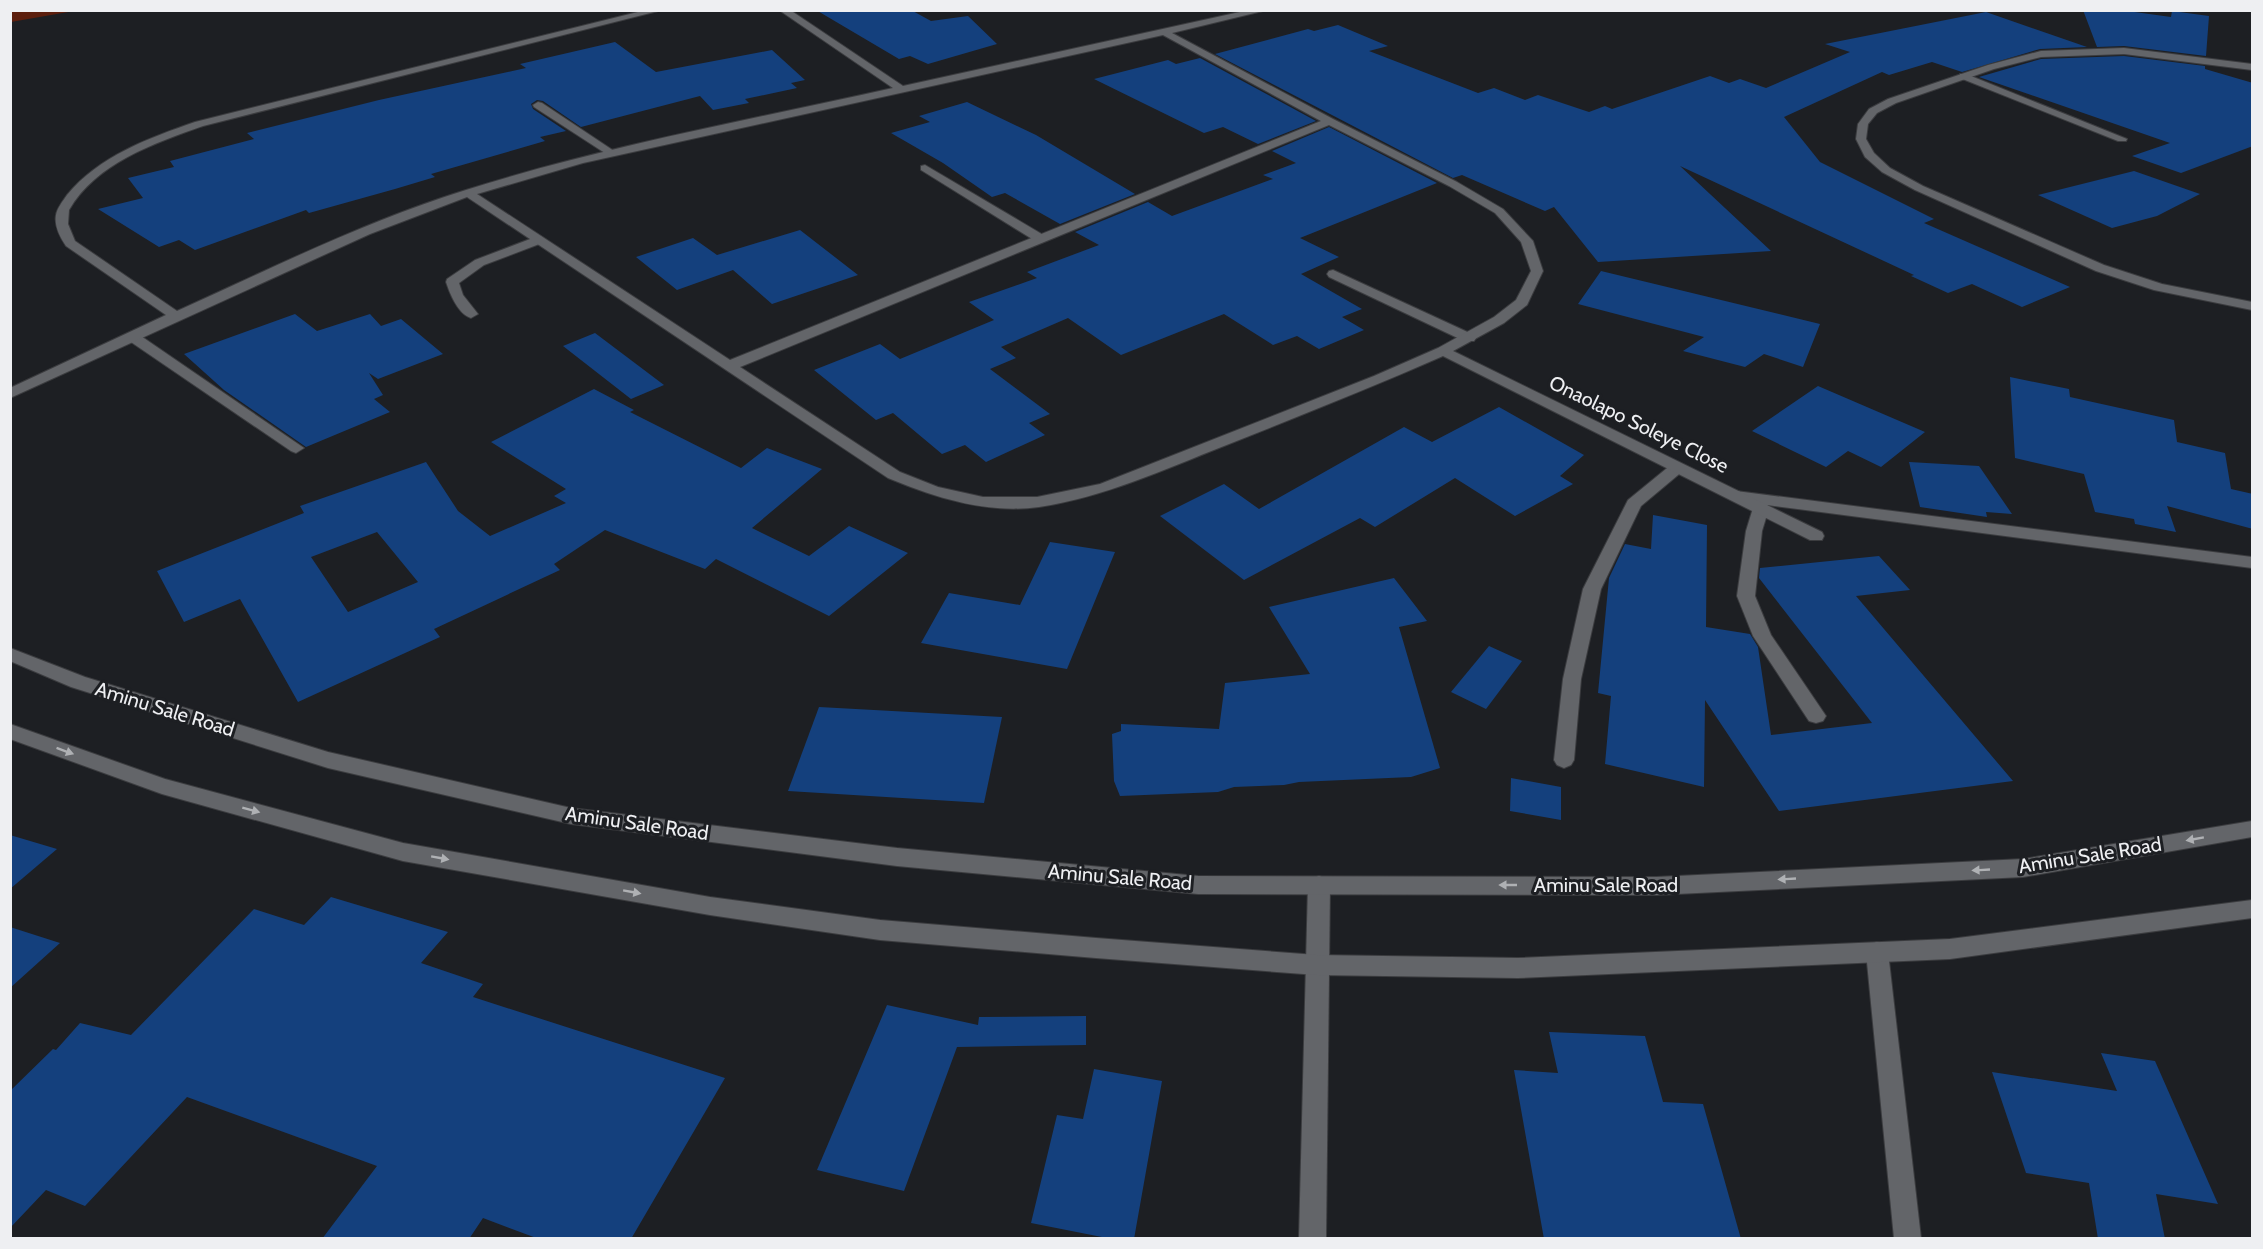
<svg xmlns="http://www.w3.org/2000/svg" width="2263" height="1249" font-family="Cabin,sans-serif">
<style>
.green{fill:#5c1e0d}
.building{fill:#14407d;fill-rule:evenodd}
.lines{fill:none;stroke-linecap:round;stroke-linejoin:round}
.service-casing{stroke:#3b3c3f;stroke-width:2}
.minor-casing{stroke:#3b3c3f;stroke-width:2}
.tertiary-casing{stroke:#3b3c3f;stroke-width:2}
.service{fill:#636569;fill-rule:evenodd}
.minor{fill:#636569;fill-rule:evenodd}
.tertiary{fill:#636569;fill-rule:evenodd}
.oneway{fill:#afb1b4}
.labels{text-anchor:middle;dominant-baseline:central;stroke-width:6;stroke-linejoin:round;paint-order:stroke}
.street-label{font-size:20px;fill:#eeeff2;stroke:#1d1f23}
</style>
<rect width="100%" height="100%" fill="#1d1f23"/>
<path class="green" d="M11 10H74V11L11 22Z"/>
<g class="building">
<path d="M816 10H911L931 21 968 16 997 44 928 64 910 56 899 59Z"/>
<path d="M2083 10H2120L2171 17 2172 11 2209 16 2206 56 2124 46 2097 47Z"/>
<path d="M1986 12 2087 47 2040 49 1962 72 1932 62 1889 75 1882 72 1784 117 1820 162 1934 219 1924 223 2070 287 2022 307 1972 284 1948 293 1911 276 1914 275 1680 166 1771 251 1598 262 1554 207 1545 211 1462 175 1453 178 1215 54 1308 29 1314 31 1338 25 1388 46 1369 51 1478 93 1494 88 1525 100 1538 95 1589 112 1605 106 1612 109 1710 76 1729 83 1740 79 1766 88 1850 52 1825 44Z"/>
<path d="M615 42 656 72 772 50 805 80 791 83 797 88 745 99 749 103 713 110 700 96 581 127 543 101 537 100 531 104 533 109 566 131 540 137 545 141 431 174 435 177 395 189 309 213 306 210 195 250 179 240 159 247 98 209 143 198 128 178 174 167 170 161 254 139 247 133 379 100 526 68 520 64Z"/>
<path d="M2124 56 2205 66V69L2253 83V146L2181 173 2132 156 2170 143 1979 77 2041 59Z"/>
<path d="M1200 58 1316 121 1258 144 1223 127 1204 133 1094 79 1168 60 1176 64Z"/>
<path d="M967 102 1036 135 1135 194 1060 224 1005 193 992 197 943 163 891 133 930 122 919 116Z"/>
<path d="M1329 127 1437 183 1300 238 1339 257 1301 274 1362 309 1342 317 1364 330 1319 349 1297 336 1273 345 1224 314 1121 355 1068 318 1001 347 1016 358 990 369 1050 414 1029 423 1045 435 986 462 965 445 942 454 893 413 876 420 814 370 880 344 900 359 994 320 969 302 1037 278 1027 272 1099 245 1075 232 1148 202 1172 216 1273 179 1263 175 1296 163 1272 151Z"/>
<path d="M2134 171 2200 194 2157 216 2112 228 2038 195Z"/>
<path d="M800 230 858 275 772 304 733 270 677 290 636 257 693 238 717 255Z"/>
<path d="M1601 271 1820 324 1803 367 1764 354 1745 367 1683 351 1704 337 1578 304Z"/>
<path d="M295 314 317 331 370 314 381 326 401 319 443 354 378 379 369 373 383 395 374 399 390 412 306 447 224 390 184 354Z"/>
<path d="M595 333 664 385 631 399 563 346Z"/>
<path d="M2010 377 2069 389 2070 397 2174 420 2177 442 2225 453 2231 489 2253 494V529L2167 506 2176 532 2135 524 2134 519 2095 512 2084 474 2015 458Z"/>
<path d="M1818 386 1925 432 1881 467 1848 451 1826 467 1752 431Z"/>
<path d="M594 389 634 410 630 412 741 468 767 448 822 469 752 528 809 556 849 526 908 553 829 616 716 559 705 569 605 530 554 564 560 570 434 629 440 637 298 702 240 599 184 622 157 571 304 513 300 506 426 462 458 511 490 536 566 503 554 496 566 489 491 442ZM377 532 418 582 348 612 311 557Z"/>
<path d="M1499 407 1584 455 1560 476 1573 484 1515 516 1455 478 1375 527 1360 518 1244 580 1160 516 1224 484 1259 509 1404 427 1432 442Z"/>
<path d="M1909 462 1979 466 2012 514 1986 512 1987 517 1920 507Z"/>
<path d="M1653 515 1707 525 1706 627 1750 634 1758 647 1771 735 1872 723 1759 578 1760 568 1879 556 1910 590 1856 596 2013 781 1779 811 1705 700 1704 787 1605 764 1611 696 1598 693 1609 578 1625 544 1651 549Z"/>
<path d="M1050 542 1115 552 1067 669 921 643 949 593 1020 605Z"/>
<path d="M1394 578 1427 621 1399 627 1440 768 1411 777 1299 782 1284 785 1234 787 1218 792 1120 796 1114 781 1112 734 1121 731V724L1219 729 1225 683 1310 674 1269 607Z"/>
<path d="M1489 646 1522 661 1486 709 1451 692Z"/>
<path d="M819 707 1002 717 984 803 788 791Z"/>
<path d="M1511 778 1561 787V820L1510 811Z"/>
<path d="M10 835 57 849 10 889Z"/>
<path d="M331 897 448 932 421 963 483 984 473 997 725 1078 631 1239H539L483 1218 469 1239H322L377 1166 187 1097 85 1206 46 1190 10 1228V1091L53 1049 56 1050 80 1023 131 1035 254 909 304 925Z"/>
<path d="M10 927 60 943 10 988Z"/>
<path d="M887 1005 978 1025 979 1017 1086 1016V1045L957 1047 904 1191 817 1170Z"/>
<path d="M1549 1032 1645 1036 1663 1102 1703 1104 1741 1239H1544L1514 1070 1558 1073Z"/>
<path d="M2101 1053 2155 1061 2218 1204 2156 1194 2165 1239H2098L2089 1183 2026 1173 1992 1072 2117 1091Z"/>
<path d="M1094 1069 1162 1081 1134 1239H1112L1031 1223 1057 1115 1083 1119Z"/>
</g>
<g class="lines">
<g class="service-casing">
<g id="service">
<path d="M1960 74H1966L2127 139 2126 141H2118L1960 78Z"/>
<path d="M538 102 542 103 617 153 616 155H608L534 107 533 105Z"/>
<path d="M925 165 1045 236 1047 239 1041 243 1037 242 921 170V166Z"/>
<path d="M538 236 542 237V243L484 265 459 283 463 295 478 314 471 318C458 314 450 294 446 282L447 279 475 260Z"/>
<path d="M1333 270 1474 335 1476 338 1474 341H1464L1329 277 1327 274 1329 271Z"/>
<path d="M133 333 138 334 304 448 296 453 291 451 128 340 126 337Z"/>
<path d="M1678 462 1686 467 1684 470 1641 506 1601 589 1581 679 1574 760 1571 765 1564 768 1557 765 1554 760 1563 679 1583 589 1628 500 1672 464Z"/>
<path d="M1736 491 2252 557V568L1767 505 1769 508 1762 531 1755 596 1771 635 1826 716 1823 721 1816 723 1809 721 1753 636 1737 596 1746 531 1753 508 1758 504 1730 499 1728 496 1730 493Z"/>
<path d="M1877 942 1885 945 1888 952 1921 1238H1894L1866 952 1869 945Z"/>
</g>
</g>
<g class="minor-casing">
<g id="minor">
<path d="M646 10H662L203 126C155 143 96 163 69 210L68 224 75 241 177 311C272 268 366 221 466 190 605 146 750 120 893 88L779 10H790L903 86 1249 10H1267L1172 33 1333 119 1457 182 1503 209 1533 241 1543 271 1527 305 1504 323 1453 351 1822 532 1824 536 1822 540H1810L1443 356C1370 388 1297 417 1224 446 1163 470 1104 497 1039 507 987 514 936 498 888 478L467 197 370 234 10 398V388L166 315 66 246C60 237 54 226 56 215 57 208 63 201 67 195 99 156 149 138 195 122ZM1163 35 1321 121 730 360 477 194 583 163ZM1329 125 1449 186 1495 213 1521 242 1531 271 1516 300 1494 317 1438 348 1374 376 1100 484 1037 497H983L938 487 900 472 740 367Z"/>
<path d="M2124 48 2252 64V70L2124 54 2041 57 1994 69 1896 103 1877 113 1868 124 1866 139 1874 153 1890 168 1923 186 2104 265 2162 284 2252 302V310L2154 290 2096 271 1915 190 1882 172 1865 157 1856 139 1858 124 1869 109 1888 99 1988 65 2041 51Z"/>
<path d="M1319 876 1327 879 1330 885 1326 1238H1299L1308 885 1311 879Z"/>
</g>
</g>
<g class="tertiary-casing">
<g id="tertiary">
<path d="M10 648 85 677 328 752 571 808 897 848 1198 876 1656 877 2023 859 2252 821V837L2023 877 1656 895 1198 894 897 866 571 824 328 768 71 687 10 661Z"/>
<path d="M10 724 165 779 403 843 710 897 880 920 1096 938 1317 955 1518 958 1950 939 2252 900V918L1950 959 1518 978 1317 975 1096 958 880 940 710 915 403 861 162 794 10 739Z"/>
</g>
</g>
<use href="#service" class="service"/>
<use href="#minor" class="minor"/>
<use href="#tertiary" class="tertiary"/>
</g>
<defs><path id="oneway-solid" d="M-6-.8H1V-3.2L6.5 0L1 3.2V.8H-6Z" transform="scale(1.5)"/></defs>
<g class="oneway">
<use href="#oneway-solid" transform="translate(65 751) rotate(20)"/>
<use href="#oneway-solid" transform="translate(251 810) rotate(15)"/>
<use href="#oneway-solid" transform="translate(2195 839) rotate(170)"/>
<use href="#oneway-solid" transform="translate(440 858) rotate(10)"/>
<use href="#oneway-solid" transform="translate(1981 870) rotate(177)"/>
<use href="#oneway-solid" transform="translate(1787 879) rotate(177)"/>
<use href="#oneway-solid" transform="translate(1508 885) rotate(-180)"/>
<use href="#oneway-solid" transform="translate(632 892) rotate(10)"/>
</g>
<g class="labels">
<g class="street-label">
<text transform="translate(1639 424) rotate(26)">Onaolapo Soleye Close</text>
<text transform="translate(165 709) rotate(17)">Aminu Sale Road</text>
<text transform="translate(637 823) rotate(8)">Aminu Sale Road</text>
<text transform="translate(2090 855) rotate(-9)">Aminu Sale Road</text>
<text transform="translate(1120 877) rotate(5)">Aminu Sale Road</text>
<text x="1606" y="885">Aminu Sale Road</text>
</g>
</g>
<rect width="2263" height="1249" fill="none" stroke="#eeeff2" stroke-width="24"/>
</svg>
